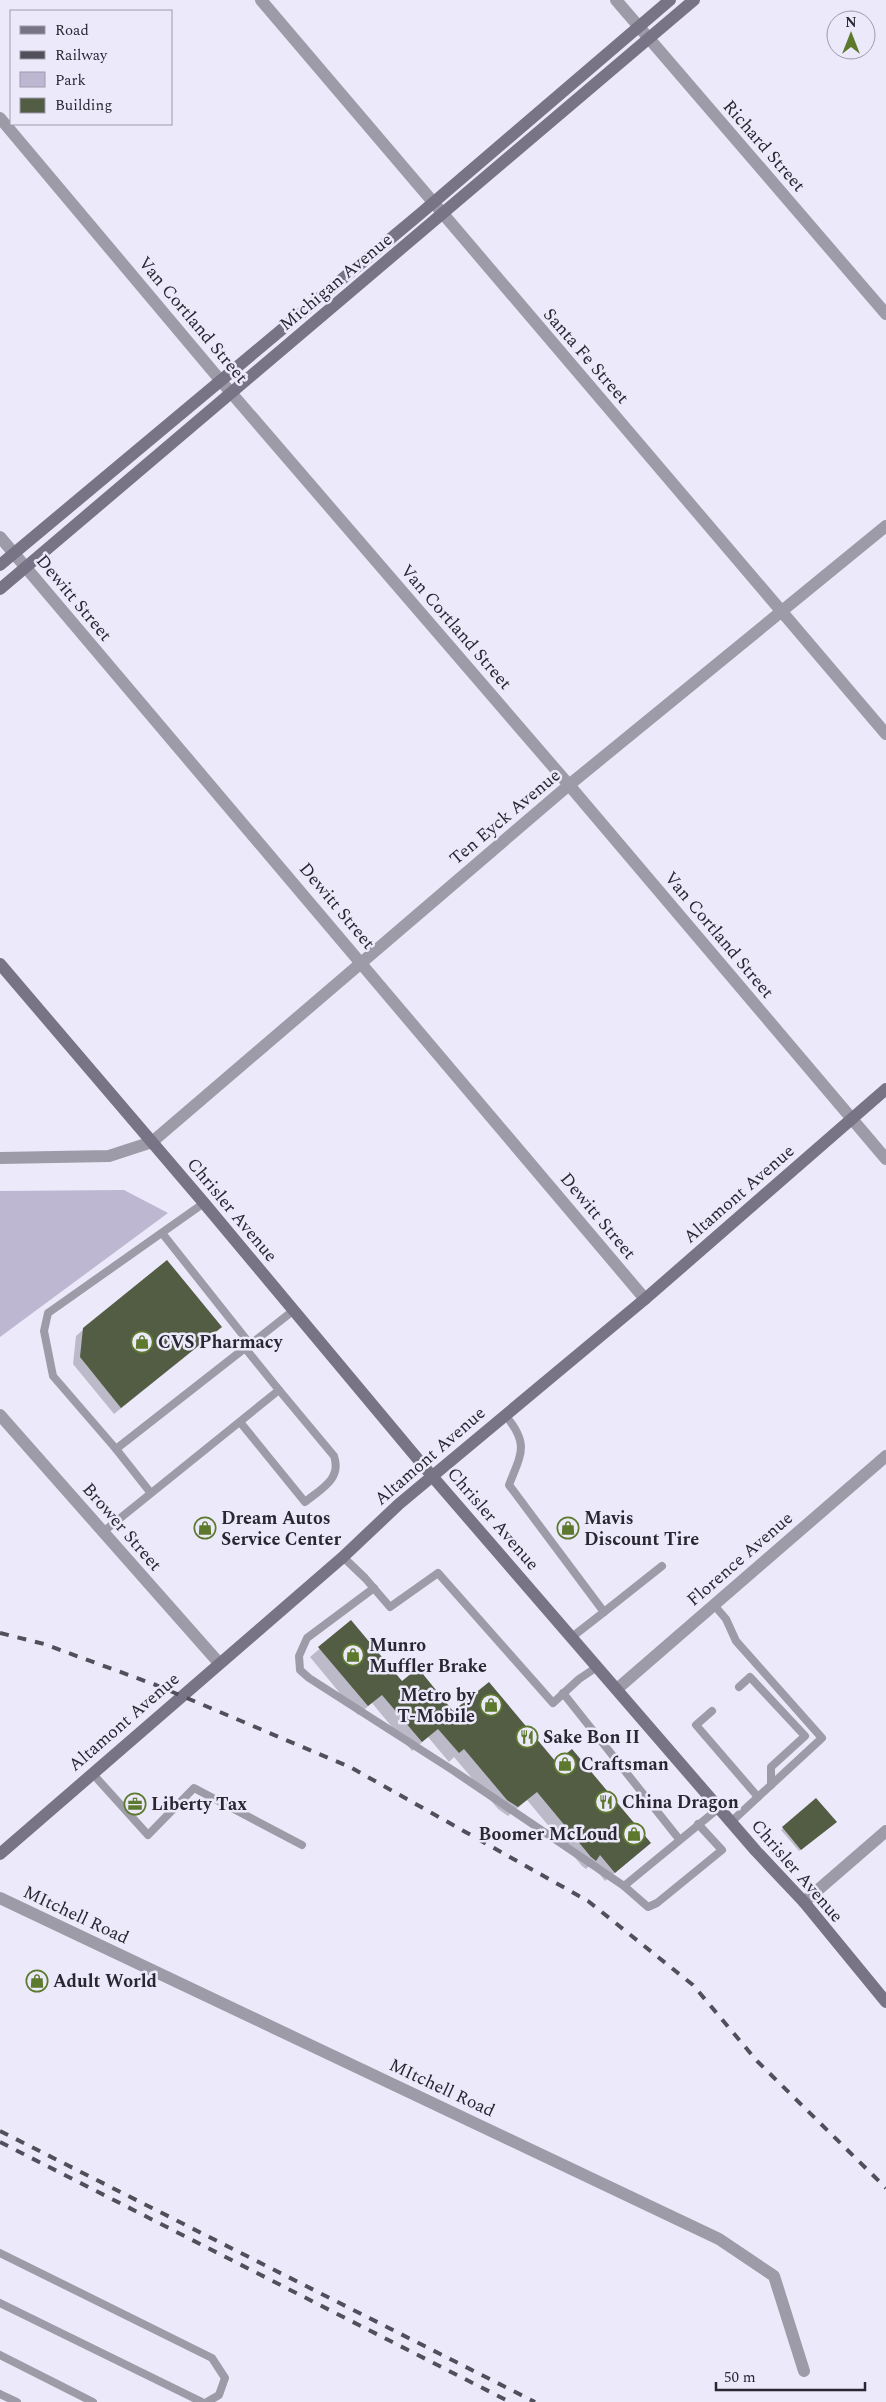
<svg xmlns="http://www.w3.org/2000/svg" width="886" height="2402" font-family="Spectral,serif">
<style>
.green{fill:#bdb7d2}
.shadow{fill:#0003}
.building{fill:#525d44}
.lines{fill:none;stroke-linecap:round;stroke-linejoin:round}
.lane{stroke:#9d9ba7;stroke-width:8}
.street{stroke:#9d9ba7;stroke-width:12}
.secondary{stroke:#787486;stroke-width:12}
.rail{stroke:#524f5b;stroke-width:4;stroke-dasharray:9 9;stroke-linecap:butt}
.labels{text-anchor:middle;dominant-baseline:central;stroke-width:5;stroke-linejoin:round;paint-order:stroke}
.street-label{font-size:18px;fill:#2a2732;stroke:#ece9fb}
.poi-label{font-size:18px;font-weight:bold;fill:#2a2732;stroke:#ece9fb;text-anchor:start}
</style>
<rect width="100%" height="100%" fill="#ece9fb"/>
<path class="green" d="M124 1190 168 1213 0 1337V1191Z"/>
<g class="shadow">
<path d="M84 1329 213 1334 114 1414 73 1364 76 1336Z"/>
<path d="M351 1622 402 1683 453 1712 556 1764 649 1843 605 1881 591 1864 586 1869 582 1866 527 1800 508 1816 498 1809 454 1757 449 1762 428 1737 412 1751 372 1703 358 1715 310 1657Z"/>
<path d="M816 1800 833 1823 799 1851 781 1830Z"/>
</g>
<g class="building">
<path d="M167 1260 222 1327 121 1408 80 1357 83 1328Z"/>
<path d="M351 1620 402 1681 418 1668 453 1711 489 1682 556 1762 572 1749 651 1843 615 1873 600 1855 596 1861 591 1857 537 1792 518 1807 507 1800 464 1749 459 1753 438 1729 422 1742 382 1695 368 1706 318 1647Z"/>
<path d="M816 1798 837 1822 801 1850 782 1827Z"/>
</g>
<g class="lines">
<g class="lane">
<path d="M162 1233 250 1344"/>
<path d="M247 1347 294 1310"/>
<path d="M505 1415C530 1444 521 1454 509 1485L604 1612 662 1566"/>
<path d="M240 1422 305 1502C321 1489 342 1479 334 1456L279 1390"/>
<path d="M116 1449 53 1376 44 1331 48 1313 204 1203"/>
<path d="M103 1532 279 1390 245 1348 116 1449 150 1492"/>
<path d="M343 1557 365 1578 390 1607 438 1573 553 1703 579 1679 597 1667"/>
<path d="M374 1588 307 1638 299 1656 300 1670 309 1678 454 1771 624 1886 648 1907 657 1903 722 1850 698 1824"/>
<path d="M714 1605 726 1619 736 1641 822 1738 731 1822"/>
<path d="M572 1637 604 1612"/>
<path d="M739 1687 750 1677 805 1736 771 1767V1785"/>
<path d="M563 1693 679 1839"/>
<path d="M712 1711 696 1725 758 1797"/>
<path d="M92 1773 148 1835 194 1788 302 1845"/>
<path d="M624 1886 719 1808"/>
<path d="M0 2253 212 2358 225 2378 219 2395 207 2402"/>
<path d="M0 2303 202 2402"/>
<path d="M0 2355 93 2402"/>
<path d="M0 2394 17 2402"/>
</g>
<g class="street">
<path d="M261 0 886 734"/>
<path d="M616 0 886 314"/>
<path d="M0 118 221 381 569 785 886 1159"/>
<path d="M0 537 645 1299"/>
<path d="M0 1158 109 1156 152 1142 569 785 886 526"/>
<path d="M0 1415 219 1663"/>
<path d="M617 1689 886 1456"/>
<path d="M0 1898 719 2239 774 2276 804 2371"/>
<path d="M804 1902 886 1831"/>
</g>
<g class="secondary">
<path d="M0 565 420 214 670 0"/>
<path d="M0 589 694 0"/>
<path d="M0 964 204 1203 432 1476 756 1851 804 1902 886 2002"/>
<path d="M0 1854 343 1557 399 1504 645 1299 886 1089"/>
</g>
<g class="rail">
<path d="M0 1633 44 1644 156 1685 350 1767 588 1901 693 1985 757 2061 886 2188"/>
<path d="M0 2131 535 2402"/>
<path d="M0 2142 510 2402"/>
</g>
</g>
<defs>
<g id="shop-ring" transform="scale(1.125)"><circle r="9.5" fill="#ece9fb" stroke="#5d792e" stroke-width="1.5"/><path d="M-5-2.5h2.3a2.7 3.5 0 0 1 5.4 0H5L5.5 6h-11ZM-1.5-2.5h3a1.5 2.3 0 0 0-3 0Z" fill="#5d792e"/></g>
<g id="restaurant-ring" transform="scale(1.125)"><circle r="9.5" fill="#ece9fb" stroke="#5d792e" stroke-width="1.5"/><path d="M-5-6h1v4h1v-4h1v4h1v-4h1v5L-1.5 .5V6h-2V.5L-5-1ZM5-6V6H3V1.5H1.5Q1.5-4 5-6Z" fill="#5d792e"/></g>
<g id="office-ring" transform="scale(1.125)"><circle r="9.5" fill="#ece9fb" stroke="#5d792e" stroke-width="1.5"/><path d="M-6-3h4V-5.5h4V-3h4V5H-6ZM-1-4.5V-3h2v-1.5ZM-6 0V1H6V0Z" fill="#5d792e"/></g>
</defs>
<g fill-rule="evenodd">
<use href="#shop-ring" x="142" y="1342"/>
<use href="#shop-ring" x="205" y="1528"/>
<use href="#shop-ring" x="568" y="1528"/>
<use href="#shop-ring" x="353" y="1655"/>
<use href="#shop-ring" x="491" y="1705"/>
<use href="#restaurant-ring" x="527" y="1737"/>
<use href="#shop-ring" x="565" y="1764"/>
<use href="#restaurant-ring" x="606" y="1802"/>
<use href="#office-ring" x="135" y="1804"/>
<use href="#shop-ring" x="634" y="1834"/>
<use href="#shop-ring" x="37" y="1981"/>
</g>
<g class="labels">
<g class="street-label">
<text transform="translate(764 146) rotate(49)">Richard Street</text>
<text transform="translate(336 282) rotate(-40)">Michigan Avenue</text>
<text transform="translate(193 320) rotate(50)">Van Cortland Street</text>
<text transform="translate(586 356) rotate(49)">Santa Fe Street</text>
<text transform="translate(74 598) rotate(50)">Dewitt Street</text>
<text transform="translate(456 627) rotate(49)">Van Cortland Street</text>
<text transform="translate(505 817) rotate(-40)">Ten Eyck Avenue</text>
<text transform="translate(337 906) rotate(50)">Dewitt Street</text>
<text transform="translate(719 935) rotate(50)">Van Cortland Street</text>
<text transform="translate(739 1194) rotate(-41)">Altamont Avenue</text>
<text transform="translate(232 1210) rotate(50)">Chrisler Avenue</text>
<text transform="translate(598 1216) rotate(50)">Dewitt Street</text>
<text transform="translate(430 1456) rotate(-41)">Altamont Avenue</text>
<text transform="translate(493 1519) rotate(49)">Chrisler Avenue</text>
<text transform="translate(122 1527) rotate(49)">Brower Street</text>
<text transform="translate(740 1559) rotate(-41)">Florence Avenue</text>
<text transform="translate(124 1722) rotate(-41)">Altamont Avenue</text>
<text transform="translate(797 1871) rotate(49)">Chrisler Avenue</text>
<text transform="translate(76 1915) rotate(25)">MItchell Road</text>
<text transform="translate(442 2088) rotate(25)">MItchell Road</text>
</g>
<g class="poi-label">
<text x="158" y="1342">CVS Pharmacy</text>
<text x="221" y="1518">Dream Autos<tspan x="221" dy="21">Service Center</tspan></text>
<text x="584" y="1518">Mavis<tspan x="584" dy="21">Discount Tire</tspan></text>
<text x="369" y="1645">Munro<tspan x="369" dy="21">Muffler Brake</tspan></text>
<text x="475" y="1695" text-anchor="end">Metro by<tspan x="475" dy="21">T-Mobile</tspan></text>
<text x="543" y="1737">Sake Bon II</text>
<text x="581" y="1764">Craftsman</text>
<text x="622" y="1802">China Dragon</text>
<text x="151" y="1804">Liberty Tax</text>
<text x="618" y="1834" text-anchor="end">Boomer McLoud</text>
<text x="53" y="1981">Adult World</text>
</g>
</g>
<rect x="10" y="10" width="162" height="115" fill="#ece9fb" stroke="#9e9bab"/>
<rect x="20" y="26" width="25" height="8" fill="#787486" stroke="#9e9bab"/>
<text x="55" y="35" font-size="15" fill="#2a2732">Road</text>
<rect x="20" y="51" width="25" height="8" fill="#524f5b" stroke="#9e9bab"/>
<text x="55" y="60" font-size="15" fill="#2a2732">Railway</text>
<rect x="20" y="72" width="25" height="15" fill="#bdb7d2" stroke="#9e9bab"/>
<text x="55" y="85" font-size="15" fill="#2a2732">Park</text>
<rect x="20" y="98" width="25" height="15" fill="#525d44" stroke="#9e9bab"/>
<text x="55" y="110" font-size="15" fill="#2a2732">Building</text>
<g transform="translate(851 35)"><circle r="24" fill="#ece9fb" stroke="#9e9bab"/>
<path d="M0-4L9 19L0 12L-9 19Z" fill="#5d792e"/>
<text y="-8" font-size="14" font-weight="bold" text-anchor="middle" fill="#2a2732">N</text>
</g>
<path d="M716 2382v8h149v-8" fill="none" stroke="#2a2732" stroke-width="2.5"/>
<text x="724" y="2382" font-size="15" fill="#2a2732" stroke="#ece9fb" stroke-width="4" paint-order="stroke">50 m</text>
</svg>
